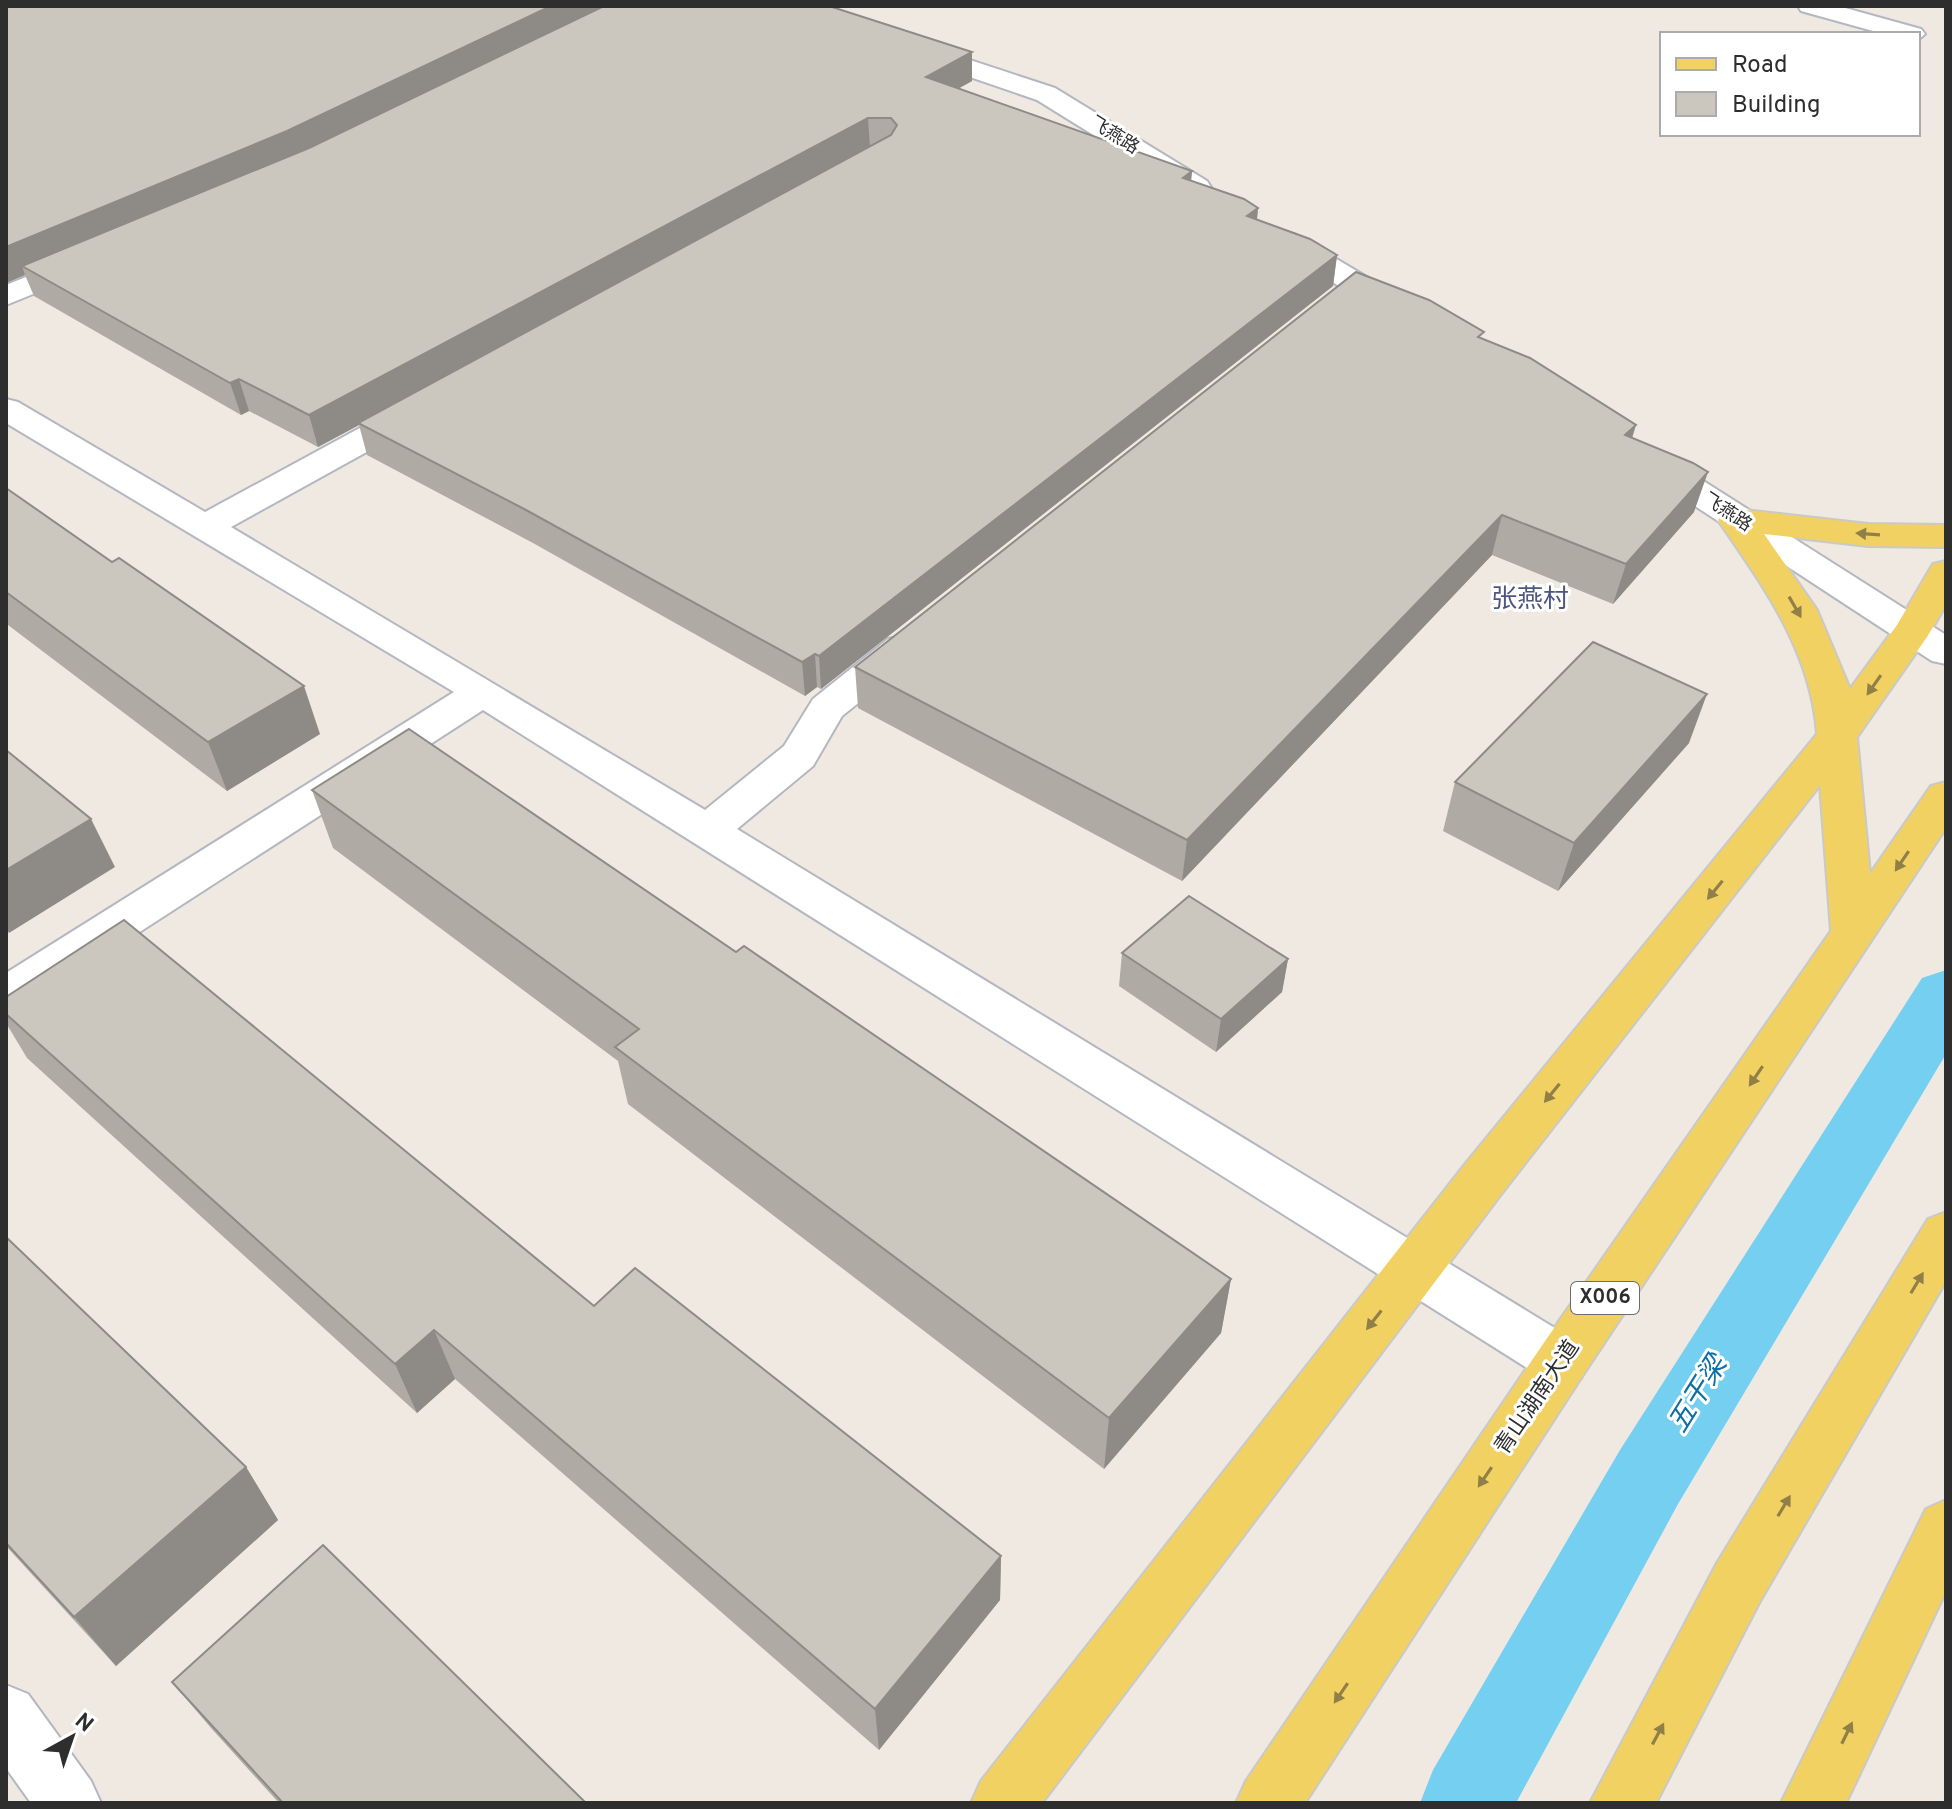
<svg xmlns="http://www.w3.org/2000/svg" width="1952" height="1809" font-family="Overpass,'Noto Sans SC',sans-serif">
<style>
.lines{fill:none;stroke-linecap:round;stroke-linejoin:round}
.canal{fill:#75cff0;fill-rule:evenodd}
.minor-casing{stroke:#b4b7c1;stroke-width:4}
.major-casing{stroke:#c9c9c9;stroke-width:4}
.minor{fill:#fff;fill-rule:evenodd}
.major{fill:#f2d163;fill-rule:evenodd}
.wall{fill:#afaba4}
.shaded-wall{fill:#8e8b86}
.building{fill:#cbc7bf;stroke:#8e8b86;stroke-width:2}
.oneway{fill:#908048}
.labels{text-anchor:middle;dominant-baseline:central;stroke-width:6;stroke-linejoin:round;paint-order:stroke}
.far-street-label{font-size:18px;fill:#2e2e2e;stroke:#fff}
.shield{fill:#fff;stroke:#6d6d6d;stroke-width:2}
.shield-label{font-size:20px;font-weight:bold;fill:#2e2e2e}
.street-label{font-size:22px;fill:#2e2e2e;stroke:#fff}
.quarter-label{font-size:26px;fill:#4d5680;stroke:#fff}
.near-water-label{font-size:28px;font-style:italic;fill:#0d6fa3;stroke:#fff}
</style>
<rect width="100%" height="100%" fill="#efe9e1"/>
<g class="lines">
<path class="canal" d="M1946 970V1054L1678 1504 1516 1803H1420L1433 1770 1620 1450 1922 978Z"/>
<g class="minor-casing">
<g id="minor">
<path d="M1798 6H1838L1921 29 1925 34 1918 40V34H1884L1801 11Z"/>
<path d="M915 42 1055 88 1207 181 1211 187 1207 193 1197 196 1187 193 1037 100 906 55 902 50 906 45Z"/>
<path d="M1286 232 1296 235 1409 302 1414 309 1409 316 1398 318 1387 316 1276 247 1271 241 1276 235Z"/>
<path d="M86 253 97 256 101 262 97 268 6 305V285Z"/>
<path d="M6 399 18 402 205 512 404 404 416 401 428 404 433 411 428 418 231 527 705 810 784 746 813 699 888 639 902 636 916 639 921 648 916 657 842 716 813 766 737 829 1581 1344 1589 1361 1581 1378 1562 1385 1543 1378 483 710 22 1008 6 1014V973L454 692 6 423Z"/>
<path d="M1652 453 1664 456 1946 635V664L1932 661 1640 470 1635 463 1640 456Z"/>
<path d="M6 1685 28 1694 91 1781 101 1803H31L6 1768Z"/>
</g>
</g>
<g class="major-casing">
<g id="major">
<path d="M1736 509 1868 524 1946 525V547L1868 546 1764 534 1817 610 1850 689 1897 625 1933 564 1946 561V605L1927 637 1857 737 1870 874 1931 786 1946 782V828L1581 1378 1305 1803H1236L1246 1781 1543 1344 1831 931 1820 785 1502 1193 1042 1803H971L981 1781 1466 1163 1817 734C1811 651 1764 587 1718 520L1723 512Z"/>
<path d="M1946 1212V1281L1759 1603 1656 1803H1590L1717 1563 1928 1219Z"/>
<path d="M1946 1500V1591L1846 1803H1781L1926 1509Z"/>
</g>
</g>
<use href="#minor" class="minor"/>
<use href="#major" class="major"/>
</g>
<g class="wall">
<path d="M6 6 972 52V81L958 89 1192 171 1191 181 1258 208 1257 220 1337 255 1333 286 821 689 817 687 805 696 533 543 367 455 359 425 318 447 249 411 241 415 34 296 25 275 6 283Z"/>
<path d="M1483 339 1632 438 1694 512 1613 604 1492 555 1182 881 858 708 855 667Z"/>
<path d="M6 488 320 734 227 791 8 625H6Z"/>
<path d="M1689 743 1558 891 1443 831 1455 782Z"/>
<path d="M312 790 736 952 1231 1279 1221 1333 1104 1469 628 1104 618 1061 333 848Z"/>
<path d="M1122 953 1288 959 1282 992 1216 1052 1119 986Z"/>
<path d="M6 997 594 1306 1001 1556 1000 1600 879 1750 455 1379 417 1413 27 1058 6 1023Z"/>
<path d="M6 1237 246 1467 278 1520 116 1666 6 1546Z"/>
<path d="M172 1682 586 1803H279L211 1728Z"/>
</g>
<g class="shaded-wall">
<path d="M551 6H613L295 160 22 266 25 275 6 283V247Z"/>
<path d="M972 52V81L926 106V77Z"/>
<path d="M868 118 870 147 358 423 359 425 318 447 309 415Z"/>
<path d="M1192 171 1189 201 1183 178Z"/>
<path d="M1258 208 1255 238 1247 216Z"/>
<path d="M1337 255 1333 286 821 689 819 656Z"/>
<path d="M239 379 249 411 241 415 230 383Z"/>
<path d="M1636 425 1624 465 1625 435Z"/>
<path d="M1708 472 1694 512 1613 604 1626 564Z"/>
<path d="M1502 515 1492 555 1182 881 1187 840Z"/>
<path d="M815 654 817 687 805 696 802 662Z"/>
<path d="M304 686 320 734 227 791 208 742Z"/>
<path d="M1707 694 1689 743 1558 891 1574 843Z"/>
<path d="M91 819 115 867 9 933 6 928V870Z"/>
<path d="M1288 959 1282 992 1216 1052 1221 1019Z"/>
<path d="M1231 1279 1221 1333 1104 1469 1109 1418Z"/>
<path d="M434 1330 455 1379 417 1413 395 1364Z"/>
<path d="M246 1467 278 1520 116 1666 74 1617Z"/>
<path d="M1001 1556 1000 1600 879 1750 875 1709Z"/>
</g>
<g class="building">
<path d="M6 6H551L287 131 6 247Z"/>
<path d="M604 6H829L972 52 926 77 1192 171 1183 178 1244 199 1258 208 1247 216 1310 239 1337 255 819 656 815 654 802 662 526 510 358 423 891 135 897 125 891 118H868L309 415 239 379 230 383 22 266 309 148Z"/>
<path d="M1356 272 1429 300 1484 332 1478 337 1530 358 1636 425 1625 435 1693 463 1708 472 1626 564 1502 515 1187 840 855 667Z"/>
<path d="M6 488 112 562 119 558 304 686 208 742 6 592Z"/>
<path d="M1593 642 1707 694 1574 843 1455 782Z"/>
<path d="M409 729 736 952 744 946 1231 1279 1109 1418 615 1047 639 1029 312 790Z"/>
<path d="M6 750 91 819 6 870Z"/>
<path d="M1189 896 1288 959 1221 1019 1122 953Z"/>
<path d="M124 920 594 1306 635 1268 1001 1556 875 1709 434 1330 395 1364 6 1014V997Z"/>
<path d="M6 1237 246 1467 74 1617 6 1543Z"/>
<path d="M323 1545 586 1803H283L172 1682Z"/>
</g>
<defs><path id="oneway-solid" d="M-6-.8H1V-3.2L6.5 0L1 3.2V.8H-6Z" transform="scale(2)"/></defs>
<g class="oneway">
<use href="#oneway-solid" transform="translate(1868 534) rotate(-176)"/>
<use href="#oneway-solid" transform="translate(1795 607) rotate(60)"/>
<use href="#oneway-solid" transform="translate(1874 685) rotate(125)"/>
<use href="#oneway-solid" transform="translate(1902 861) rotate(124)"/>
<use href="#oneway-solid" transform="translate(1715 890) rotate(129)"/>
<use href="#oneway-solid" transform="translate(1756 1076) rotate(124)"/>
<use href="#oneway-solid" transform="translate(1552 1093) rotate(129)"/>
<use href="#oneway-solid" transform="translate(1917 1283) rotate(-59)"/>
<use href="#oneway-solid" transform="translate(1374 1320) rotate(128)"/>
<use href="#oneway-solid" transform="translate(1485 1477) rotate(124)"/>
<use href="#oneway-solid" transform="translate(1784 1506) rotate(-59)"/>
<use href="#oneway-solid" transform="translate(1341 1693) rotate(124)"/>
<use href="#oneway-solid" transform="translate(1847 1733) rotate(-64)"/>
<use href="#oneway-solid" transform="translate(1658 1734) rotate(-62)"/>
</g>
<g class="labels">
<g class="far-street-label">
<text transform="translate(1114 136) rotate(32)">飞燕路</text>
<text transform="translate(1727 513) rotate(33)">飞燕路</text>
</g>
<rect class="shield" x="1571" y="1282" width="68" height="32" rx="6"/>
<g class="shield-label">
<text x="1605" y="1298">X006</text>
</g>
<g class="street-label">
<text transform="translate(1538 1398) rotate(-56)">青山湖南大道</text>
</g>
<g class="quarter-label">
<text x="1530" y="600">张燕村</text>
</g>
<g class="near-water-label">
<text transform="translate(1699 1395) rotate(-58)">五干梁</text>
</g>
</g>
<rect width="1952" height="1809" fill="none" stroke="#2e2e2e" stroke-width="16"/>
<rect x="1660" y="32" width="260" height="104" fill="#ffffff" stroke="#ababab" stroke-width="2"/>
<rect x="1676" y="58" width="40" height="12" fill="#f2d163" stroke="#ababab" stroke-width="2"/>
<text x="1732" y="72" font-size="24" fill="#2e2e2e">Road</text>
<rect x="1676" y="92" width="40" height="24" fill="#cbc7bf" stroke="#ababab" stroke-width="2"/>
<text x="1732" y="112" font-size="24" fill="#2e2e2e">Building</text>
<g transform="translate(72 1737) rotate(40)" stroke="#ffffff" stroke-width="6" paint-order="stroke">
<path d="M0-6L14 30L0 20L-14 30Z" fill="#2e2e2e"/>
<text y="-12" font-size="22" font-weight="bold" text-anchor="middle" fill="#2e2e2e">N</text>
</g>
</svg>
